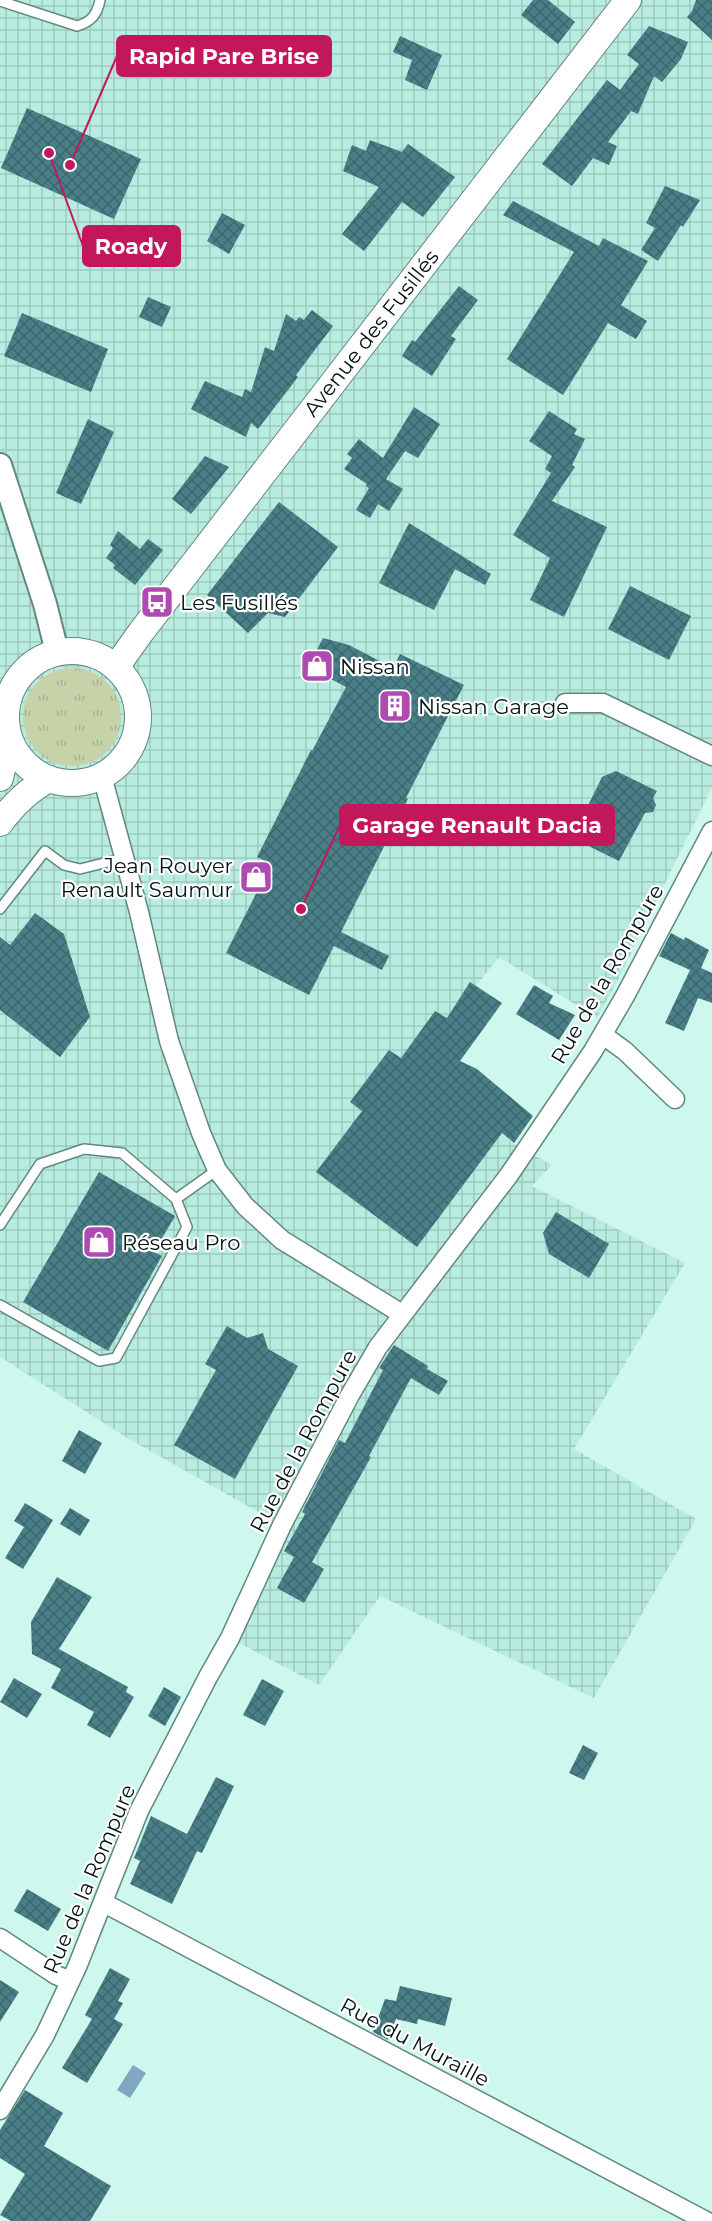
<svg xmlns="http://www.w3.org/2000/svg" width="712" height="2221" font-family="Montserrat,sans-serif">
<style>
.industrial{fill:url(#industrial-grid)}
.grass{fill:url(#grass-tufts)}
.water{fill:#81a8c3}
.building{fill:url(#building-cross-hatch)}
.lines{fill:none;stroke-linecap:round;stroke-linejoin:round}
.service-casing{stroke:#628880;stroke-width:12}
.minor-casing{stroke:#628880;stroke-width:21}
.tertiary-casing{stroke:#628880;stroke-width:26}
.secondary-casing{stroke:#628880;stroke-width:28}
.service{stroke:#fff;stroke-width:9}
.minor{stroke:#fff;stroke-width:18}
.tertiary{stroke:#fff;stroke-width:22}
.secondary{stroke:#fff;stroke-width:26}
.labels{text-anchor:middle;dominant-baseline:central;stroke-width:4.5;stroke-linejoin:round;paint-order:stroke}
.street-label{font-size:21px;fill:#051310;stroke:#fff}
.poi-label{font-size:21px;fill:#051310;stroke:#fff;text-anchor:start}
.leader{fill:none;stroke:#c2185b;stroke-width:2}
.callout-dot{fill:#c2185b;stroke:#fff;stroke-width:2}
.callout{fill:#c2185b;stroke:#c2185b;stroke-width:2}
.callout-label{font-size:22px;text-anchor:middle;font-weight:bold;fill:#fff}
</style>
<defs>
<pattern id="industrial-grid" width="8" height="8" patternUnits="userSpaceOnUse" patternTransform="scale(1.5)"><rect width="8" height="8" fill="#b9ece0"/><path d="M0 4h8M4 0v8" fill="none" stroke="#9ecabf"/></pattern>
<pattern id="grass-tufts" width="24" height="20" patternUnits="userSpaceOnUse" patternTransform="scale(1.5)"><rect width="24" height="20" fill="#c6d2a8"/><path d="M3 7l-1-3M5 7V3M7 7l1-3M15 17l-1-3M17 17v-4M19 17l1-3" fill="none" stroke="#a9b390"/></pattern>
<pattern id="building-cross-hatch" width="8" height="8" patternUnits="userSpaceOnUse" patternTransform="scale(1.5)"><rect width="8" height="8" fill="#4b7f88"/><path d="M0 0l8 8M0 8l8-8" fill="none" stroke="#3c676e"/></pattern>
</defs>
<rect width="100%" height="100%" fill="#cef7ed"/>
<path class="industrial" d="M0 0H712V787L618 980 597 1018 499 957 413 1064 514 1144 552 1165 532 1186 685 1263 574 1449 696 1519 594 1698 380 1596 319 1685 230 1638 281 1525 129 1439 0 1357Z"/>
<circle class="grass" cx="72" cy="717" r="49"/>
<path class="water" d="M133 2065 146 2073 130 2098 117 2090Z"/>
<g class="building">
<path d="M533 0H548L575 22 558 44 521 15Z"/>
<path d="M696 0H712V40L687 17 692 11Z"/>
<path d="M649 26 688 42 681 59 662 82 654 76 638 114 631 111 608 142 617 146 609 165 593 158 572 186 542 164 607 80 620 90 639 64 627 55Z"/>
<path d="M400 36 442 55 427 90 405 80 412 60 393 52Z"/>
<path d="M27 108 141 159 114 219 1 168Z"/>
<path d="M370 140 402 152 408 144 455 177 423 217 402 202 364 251 342 234 379 187 343 171 352 145 366 151Z"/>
<path d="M665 186 700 200 683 227 681 225 658 261 641 250 655 228 646 223Z"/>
<path d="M513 201 599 246 603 238 648 261 621 305 647 321 636 339 608 323 563 395 507 359 574 252 503 215Z"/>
<path d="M222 213 245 225 229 254 207 241Z"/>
<path d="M459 286 478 300 451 336 456 339 432 376 402 356 412 340 415 342Z"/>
<path d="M148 297 171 307 162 327 139 317Z"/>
<path d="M312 310 333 326 296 375 298 377 258 429 251 423 246 437 191 409 205 381 242 397 245 389 251 392 265 347 274 351 286 314 296 321 299 317 304 320Z"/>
<path d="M22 313 108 349 91 392 4 356Z"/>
<path d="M414 407 440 424 418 458 405 451 386 479 403 489 389 511 378 504 370 518 356 510 369 488 366 486 367 484 344 469 352 458 347 454 359 439 383 458Z"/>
<path d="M549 411 577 429 574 434 585 439 572 465 575 467 552 501 607 527 564 617 530 600 550 558 513 535 551 473 545 469 552 456 529 441Z"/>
<path d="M88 419 114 432 81 504 56 493Z"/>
<path d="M205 456 229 467 191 514 172 499Z"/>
<path d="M279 502 338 547 285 617 268 613 248 633 207 595Z"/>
<path d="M409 523 491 574 485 585 455 569 434 610 379 583Z"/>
<path d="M118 531 140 549 148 539 163 550 135 585 113 568 115 565 106 558 113 548 110 545Z"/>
<path d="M630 586 691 616 669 660 608 629Z"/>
<path d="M323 638 349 645 393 668 400 654 464 685 406 798 408 799 341 932 389 956 382 970 334 946 309 995 226 953 271 864 257 857 311 750 312 751 346 687 308 667Z"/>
<path d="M616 771 657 791 653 798 656 805 653 812 645 813 619 861 572 838 602 777Z"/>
<path d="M35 913 64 934 90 1017 60 1057 0 1010V937L10 945Z"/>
<path d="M671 933 684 940 685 937 709 950 701 968 712 973V1003L698 998 684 1031 665 1023 690 970 659 956Z"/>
<path d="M470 982 502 1003 460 1061 477 1069 533 1116 514 1143 502 1133 417 1247 316 1172 362 1111 350 1102 389 1050 401 1058 435 1011 447 1018Z"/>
<path d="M534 985 553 996 549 1003 575 1015 559 1040 516 1014Z"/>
<path d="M99 1172 175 1216 154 1252 162 1256 108 1351 23 1302Z"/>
<path d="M556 1212 609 1244 589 1278 549 1254 543 1233Z"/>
<path d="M227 1326 247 1338 263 1333 268 1349 298 1366 235 1479 174 1445 216 1370 205 1364Z"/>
<path d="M394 1345 428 1366 427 1369 448 1381 439 1395 411 1378 369 1456 371 1457 312 1562 324 1569 304 1603 277 1588 294 1557 284 1551 305 1514 302 1512 339 1440 345 1443 383 1370 379 1368Z"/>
<path d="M79 1430 102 1443 85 1474 62 1461Z"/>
<path d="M25 1503 53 1520 23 1569 5 1558 24 1527 14 1521Z"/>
<path d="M70 1508 90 1520 80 1536 60 1524Z"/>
<path d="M57 1577 92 1597 59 1649 128 1687 126 1692 134 1697 110 1738 87 1725 94 1712 51 1688 61 1669 32 1654 31 1622Z"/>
<path d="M14 1678 42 1694 27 1718 0 1702Z"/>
<path d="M262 1679 284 1691 265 1726 243 1715Z"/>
<path d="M164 1687 181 1697 165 1726 148 1716Z"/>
<path d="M583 1745 598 1753 584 1780 569 1773Z"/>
<path d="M216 1777 234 1786 202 1853 197 1851 172 1904 130 1884 140 1861 134 1858 151 1816 187 1834Z"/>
<path d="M27 1889 61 1909 48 1931 14 1911Z"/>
<path d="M110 1968 130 1979 118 2001 123 2003 114 2019 123 2024 87 2083 62 2068 92 2019 85 2015Z"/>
<path d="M0 1980 19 1992 0 2022Z"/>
<path d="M400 1986 452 1998 445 2026 418 2019 417 2024 396 2019 388 2040 373 2032 385 1999 396 2001Z"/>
<path d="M25 2090 63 2113 44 2146 111 2186 90 2221H11L0 2215 25 2174 0 2158V2130Z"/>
</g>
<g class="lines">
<g class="service-casing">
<g id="service">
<path d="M0 1 77 26C91 22 97 15 100 0"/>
<path d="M0 909 45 851 64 865 80 869 124 858"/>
<path d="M176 1199 217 1170"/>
<path d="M0 1225 40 1164 84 1149 122 1153 176 1199 187 1227 116 1358 99 1361 0 1305"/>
</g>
</g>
<g class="minor-casing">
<g id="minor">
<path d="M565 703H603L712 756"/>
<path d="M102 776 139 912 169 1041 201 1133 217 1170 245 1206 282 1240 402 1314"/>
<path d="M603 1035 625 1051 675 1099"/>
<path d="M104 1903 706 2221"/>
<path d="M0 1938 56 1975 70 1981"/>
<path d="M0 2110 45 2035 77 1967 139 1811 208 1677 230 1638 282 1525 350 1395 378 1347 509 1175 593 1051 625 996 712 831"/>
</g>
</g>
<g class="tertiary-casing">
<path id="tertiary" d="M0 465 45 604 57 652"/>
</g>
<g class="secondary-casing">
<g id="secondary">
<circle cx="72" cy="717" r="66"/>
<path d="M116 667 141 632 628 0"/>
<path d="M0 778 9 740"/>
<path d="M0 823C14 804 28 790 49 779"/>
</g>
</g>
<use href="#service" class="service"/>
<use href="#minor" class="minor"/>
<use href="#tertiary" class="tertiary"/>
<use href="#secondary" class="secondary"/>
</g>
<defs>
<g id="bus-square" transform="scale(1.725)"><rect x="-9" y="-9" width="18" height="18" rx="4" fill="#af4bb0" stroke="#fff"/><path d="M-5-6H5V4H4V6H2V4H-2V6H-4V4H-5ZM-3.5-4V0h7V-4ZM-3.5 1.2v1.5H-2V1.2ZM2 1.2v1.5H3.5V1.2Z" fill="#fff"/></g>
<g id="shop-square" transform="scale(1.725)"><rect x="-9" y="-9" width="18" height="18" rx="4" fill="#af4bb0" stroke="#fff"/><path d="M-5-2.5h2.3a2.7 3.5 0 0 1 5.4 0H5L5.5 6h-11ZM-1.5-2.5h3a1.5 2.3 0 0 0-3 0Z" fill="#fff"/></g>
<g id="building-square" transform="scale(1.725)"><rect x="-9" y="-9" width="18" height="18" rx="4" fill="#af4bb0" stroke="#fff"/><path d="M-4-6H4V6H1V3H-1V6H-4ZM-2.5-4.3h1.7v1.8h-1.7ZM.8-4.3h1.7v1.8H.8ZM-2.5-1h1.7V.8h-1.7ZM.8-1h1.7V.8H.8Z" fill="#fff"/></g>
</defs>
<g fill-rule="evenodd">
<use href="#bus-square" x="157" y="602"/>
<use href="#shop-square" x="317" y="666"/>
<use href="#building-square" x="395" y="706"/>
<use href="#shop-square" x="256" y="877"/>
<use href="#shop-square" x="99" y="1242"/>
</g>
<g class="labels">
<g class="street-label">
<text transform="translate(371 333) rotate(-52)">Avenue des Fusillés</text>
<text transform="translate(607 974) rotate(-60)">Rue de la Rompure</text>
<text transform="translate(303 1441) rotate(-62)">Rue de la Rompure</text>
<text transform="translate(89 1879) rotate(-67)">Rue de la Rompure</text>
<text transform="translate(415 2042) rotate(28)">Rue du Muraille</text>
</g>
<g class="poi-label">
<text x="180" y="602">Les Fusillés</text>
<text x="340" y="666">Nissan</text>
<text x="418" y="706">Nissan Garage</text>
<text x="233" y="865" text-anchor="end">Jean Rouyer<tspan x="233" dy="24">Renault Saumur</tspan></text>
<text x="122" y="1242">Réseau Pro</text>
</g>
</g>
<path class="leader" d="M70 165L117 56M49 153L83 246M301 909L340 825"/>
<g class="callout-dot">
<circle cx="70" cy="165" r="6"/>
<circle cx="49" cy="153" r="6"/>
<circle cx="301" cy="909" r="6"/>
</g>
<g class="callout">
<rect x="117" y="36" width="214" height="40" rx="6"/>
<rect x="83" y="226" width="97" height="40" rx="6"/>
<rect x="340" y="805" width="274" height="40" rx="6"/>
</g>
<g class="callout-label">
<text x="224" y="64">Rapid Pare Brise</text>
<text x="131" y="254">Roady</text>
<text x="477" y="833">Garage Renault Dacia</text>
</g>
</svg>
